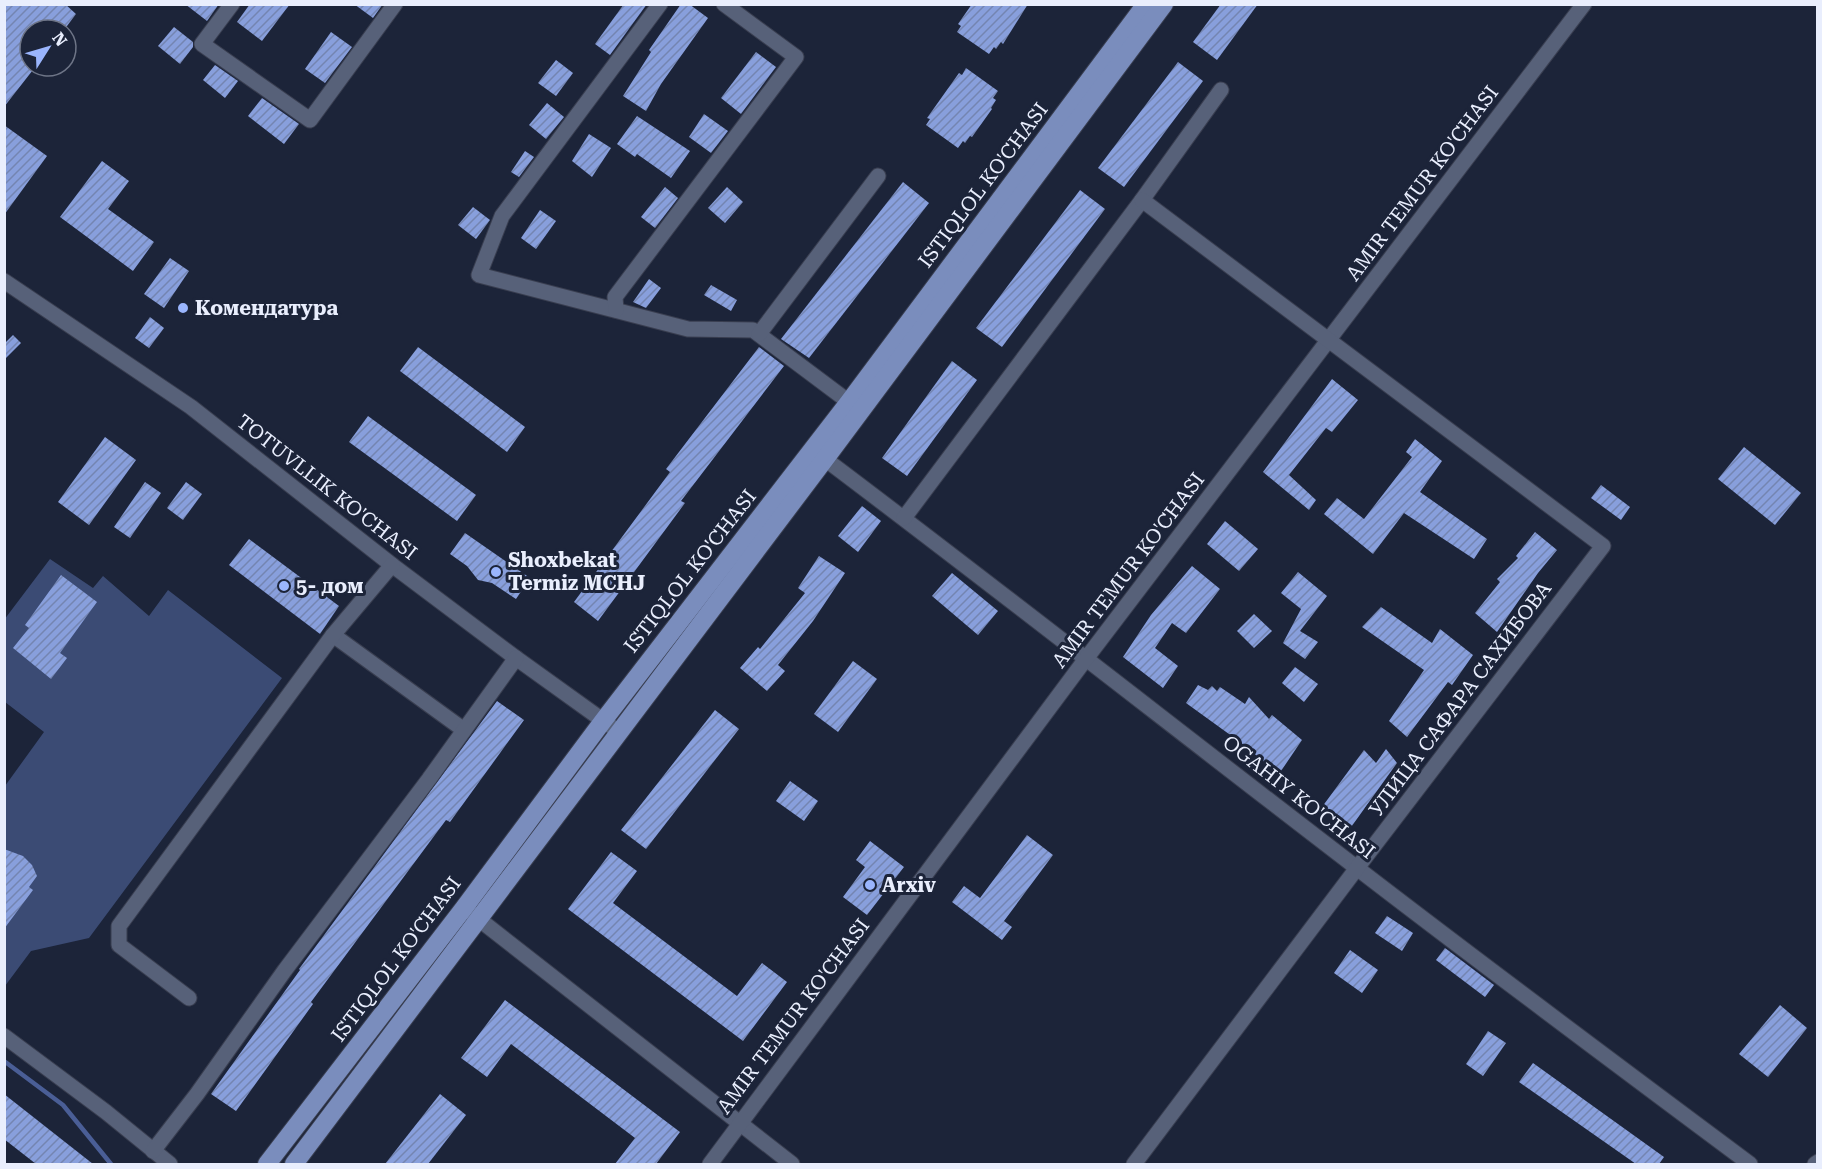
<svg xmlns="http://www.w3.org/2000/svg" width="1822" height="1169" font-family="'Roboto Serif',serif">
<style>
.green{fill:#3b4b74}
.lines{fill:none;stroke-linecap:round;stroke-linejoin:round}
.stream{stroke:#4a5e96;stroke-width:4.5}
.building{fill:url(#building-hatch)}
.minor-casing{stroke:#393e50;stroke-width:17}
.major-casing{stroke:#393e50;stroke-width:20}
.minor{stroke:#576179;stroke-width:15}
.major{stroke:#7a8dbd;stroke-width:18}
.poi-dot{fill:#9ab5fd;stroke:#1c2439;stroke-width:2}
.labels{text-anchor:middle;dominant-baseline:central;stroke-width:6;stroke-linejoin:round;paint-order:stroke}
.street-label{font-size:20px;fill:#e9eefd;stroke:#1c2439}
.poi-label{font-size:20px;font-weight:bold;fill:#e9eefd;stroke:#1c2439;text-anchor:start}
</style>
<defs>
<pattern id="building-hatch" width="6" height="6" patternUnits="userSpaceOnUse" patternTransform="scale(1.5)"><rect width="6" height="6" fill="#889fdc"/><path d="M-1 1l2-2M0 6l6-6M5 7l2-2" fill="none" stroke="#7485b1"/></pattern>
</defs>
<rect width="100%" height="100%" fill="#1c2439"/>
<path class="green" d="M50 559 93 588 103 576 149 616 168 590 282 678 89 938 31 951 5 986V786L44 732 5 702 4 620Z"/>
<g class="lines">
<path class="stream" d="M4 1061 63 1105 111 1164"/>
</g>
<g class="building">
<path d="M4 4H65L76 14 64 30H30V66H36L4 107Z"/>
<path d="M185 4H219L207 21Z"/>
<path d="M250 4H290L262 41 237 22Z"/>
<path d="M354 4H383L373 18Z"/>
<path d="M624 4H647L610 55 595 44Z"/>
<path d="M681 4H689L708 18 661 84 646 111 623 96 651 52 649 50Z"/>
<path d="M972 4H1028L1003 44 1001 42 996 49 994 47 989 54 957 32 961 26 958 24Z"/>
<path d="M1221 4H1258L1217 60 1193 42Z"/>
<path d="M174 27 193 42V47L180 64 158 46Z"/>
<path d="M331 32 352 47 325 83 305 69Z"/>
<path d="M756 52 776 67 741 114 721 98Z"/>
<path d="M556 60 573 73 556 96 538 83Z"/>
<path d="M1178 62 1203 81 1124 187 1098 168Z"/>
<path d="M215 65 238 81 225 98 203 80Z"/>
<path d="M966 68 998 91 993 98 996 100 991 108 992 109 972 137 970 136 965 143 963 141 958 148 926 125 930 119 927 118 959 73 962 75Z"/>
<path d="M262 98 299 124 284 144 248 116Z"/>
<path d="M547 103 564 117 546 139 529 125Z"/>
<path d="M704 114 728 131 711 153 689 137Z"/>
<path d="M637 116 690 151 671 178 637 154 635 157 617 144Z"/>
<path d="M4 125 47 156 4 215Z"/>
<path d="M589 134 611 148 592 177 572 161Z"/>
<path d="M525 151 534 157 519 177 511 172Z"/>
<path d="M102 161 129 181 108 209 154 242 133 271 60 217Z"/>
<path d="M903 182 929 203 809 358 781 339Z"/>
<path d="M665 187 678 198 655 228 641 217Z"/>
<path d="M727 187 743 202 725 223 708 208Z"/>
<path d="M1080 190 1105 209 1002 347 976 328Z"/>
<path d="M473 207 490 220 476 239 458 225Z"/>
<path d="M540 210 556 221 536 249 521 238Z"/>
<path d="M170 258 189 271 164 308 144 294Z"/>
<path d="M649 279 661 288 646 308 633 302Z"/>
<path d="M711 285 737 300 731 311 704 295Z"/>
<path d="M150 317 164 328 149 348 135 338Z"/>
<path d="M13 335 21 343 4 360V344Z"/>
<path d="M418 347 525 427 507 452 400 371Z"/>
<path d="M759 347 784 366 681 501 685 503 598 621 574 602 670 472 666 469Z"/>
<path d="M952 361 977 380 907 476 882 458Z"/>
<path d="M1332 379 1358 400 1332 432 1326 428 1289 475 1316 500 1309 510 1263 472Z"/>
<path d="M368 416 476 495 457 521 349 442Z"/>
<path d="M105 437 136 460 89 525 58 502Z"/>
<path d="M1415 439 1442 461 1420 492 1487 539 1474 559 1404 513 1373 554 1324 514 1337 498 1364 519 1412 457 1406 452Z"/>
<path d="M1744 447 1801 493 1775 525 1718 479Z"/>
<path d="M145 482 161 493 130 538 114 527Z"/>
<path d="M186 482 202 494 183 520 167 508Z"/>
<path d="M1601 485 1630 507 1621 520 1591 498Z"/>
<path d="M862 506 881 521 858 552 838 536Z"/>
<path d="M1225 521 1258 549 1239 571 1207 544Z"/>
<path d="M1535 532 1557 550 1538 573 1497 632 1475 613 1500 582 1497 579 1518 558 1516 556Z"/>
<path d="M465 533 530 578 516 599 492 583 478 580 467 566 450 554Z"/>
<path d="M249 539 339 606 320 634 229 565Z"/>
<path d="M819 556 845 573 813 621 778 665 785 671 767 691 740 668 758 647 760 649 805 593 798 588Z"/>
<path d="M1192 566 1220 589 1186 633 1172 623 1155 648 1178 666 1163 688 1123 657 1151 615Z"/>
<path d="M1298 572 1327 596 1300 631 1318 642 1305 659 1283 643 1301 609 1281 593Z"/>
<path d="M952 573 998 611 978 635 932 596Z"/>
<path d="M61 575 97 602 60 653 67 658 51 679 13 648 29 628 25 625Z"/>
<path d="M1381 607 1432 643 1440 629 1473 655 1452 685 1448 682 1407 737 1389 721 1424 670 1362 627Z"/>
<path d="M1254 614 1272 631 1254 648 1237 631Z"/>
<path d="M853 661 877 679 838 732 814 714Z"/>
<path d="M1295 667 1318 684 1304 702 1282 683Z"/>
<path d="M1198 685 1208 690 1212 686 1217 691 1220 687 1245 704 1249 697 1269 719 1272 715 1302 740 1279 774 1240 742 1186 703Z"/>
<path d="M497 701 524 720 450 822 446 820 311 1002 313 1004 236 1111 211 1094 300 970 299 969Z"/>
<path d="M715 710 739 729 646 849 621 830Z"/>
<path d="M1386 749 1397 763 1349 830 1322 807 1364 750 1376 763Z"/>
<path d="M790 781 818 801 804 821 776 801Z"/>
<path d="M1027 835 1053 855 1004 921 1012 927 1002 940 952 902 964 886 980 898Z"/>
<path d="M870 841 904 867 867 915 843 897 865 867 856 860Z"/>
<path d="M4 849 23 856 32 865 37 876 29 887 33 890 4 929Z"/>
<path d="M611 852 637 871 613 903 737 996 762 963 787 982 743 1041 568 909Z"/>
<path d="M1387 916 1413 933 1402 951 1375 933Z"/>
<path d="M1445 948 1494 985 1485 997 1436 960Z"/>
<path d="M1350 950 1378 970 1362 993 1334 973Z"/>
<path d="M505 1000 680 1132 656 1164H615L635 1138 511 1044 487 1077 461 1058Z"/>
<path d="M1780 1005 1807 1028 1768 1077 1739 1054Z"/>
<path d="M1488 1031 1506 1043 1483 1076 1466 1064Z"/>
<path d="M1533 1063 1664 1157 1659 1164H1636L1519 1082Z"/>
<path d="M4 1094 93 1164H36L4 1139Z"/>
<path d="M440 1094 466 1115 428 1164H385Z"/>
</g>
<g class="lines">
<g class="minor-casing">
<g id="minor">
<path d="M232 4 202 44 310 120 395 4"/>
<path d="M660 4 502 216 479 275 688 329 753 330 849 402"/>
<path d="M4 281 191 407 392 565 516 658 619 732"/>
<path d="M616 310 615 297 796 57 724 4"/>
<path d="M759 334 878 176"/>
<path d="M825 459C1003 593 1177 730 1353 865 1484 966 1617 1065 1750 1164"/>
<path d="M904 518 1142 200 1221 90"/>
<path d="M333 635 464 730"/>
<path d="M471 913 792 1164"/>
<path d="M189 998 119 945V926L333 635 392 565"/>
<path d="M4 1036 106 1112 170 1164"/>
<path d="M153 1151 197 1094 285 970 429 779 516 658"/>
<path d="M710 1164 1085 660 1584 4"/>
<path d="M1134 1164 1357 868 1603 546 1142 200"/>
<path d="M1815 1164 1818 1162"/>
</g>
</g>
<g class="major-casing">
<g id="major">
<path d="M267 1164 464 908 603 721 849 402 1146 4"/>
<path d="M294 1164 825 459 1164 4"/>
</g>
</g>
<use href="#minor" class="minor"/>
<use href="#major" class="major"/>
</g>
<g class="poi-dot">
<circle cx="183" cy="308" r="6"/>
<circle cx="496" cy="572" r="6"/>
<circle cx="284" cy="586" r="6"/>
<circle cx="870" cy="885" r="6"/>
</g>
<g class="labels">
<g class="street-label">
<text transform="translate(1422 183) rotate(-53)">AMIR TEMUR KO'CHASI</text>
<text transform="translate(983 185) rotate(-53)">ISTIQLOL KO'CHASI</text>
<text transform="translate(327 487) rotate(38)">TOTUVLLIK KO'CHASI</text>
<text transform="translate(1128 570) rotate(-53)">AMIR TEMUR KO'CHASI</text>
<text transform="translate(690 571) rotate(-52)">ISTIQLOL KO'CHASI</text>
<text transform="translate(1460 699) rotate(-53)">УЛИЦА САФАРА САХИБОВА</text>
<text transform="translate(1299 797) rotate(38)">OGAHIY KO'CHASI</text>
<text transform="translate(396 959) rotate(-53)">ISTIQLOL KO'CHASI</text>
<text transform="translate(793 1016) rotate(-53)">AMIR TEMUR KO'CHASI</text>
</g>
<g class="poi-label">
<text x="195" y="308">Комендатура</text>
<text x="508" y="560">Shoxbekat<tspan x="508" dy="23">Termiz MCHJ</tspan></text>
<text x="296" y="586">5- дом</text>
<text x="882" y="885">Arxiv</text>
</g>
</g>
<rect width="1822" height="1169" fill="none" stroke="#e9eefd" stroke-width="12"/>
<g transform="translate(48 48) rotate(53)"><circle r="28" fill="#1c2439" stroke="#6e7587" stroke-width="1.5"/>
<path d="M0-4.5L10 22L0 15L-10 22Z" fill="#9ab5fd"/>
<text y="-9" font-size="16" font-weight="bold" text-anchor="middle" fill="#e9eefd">N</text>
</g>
</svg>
